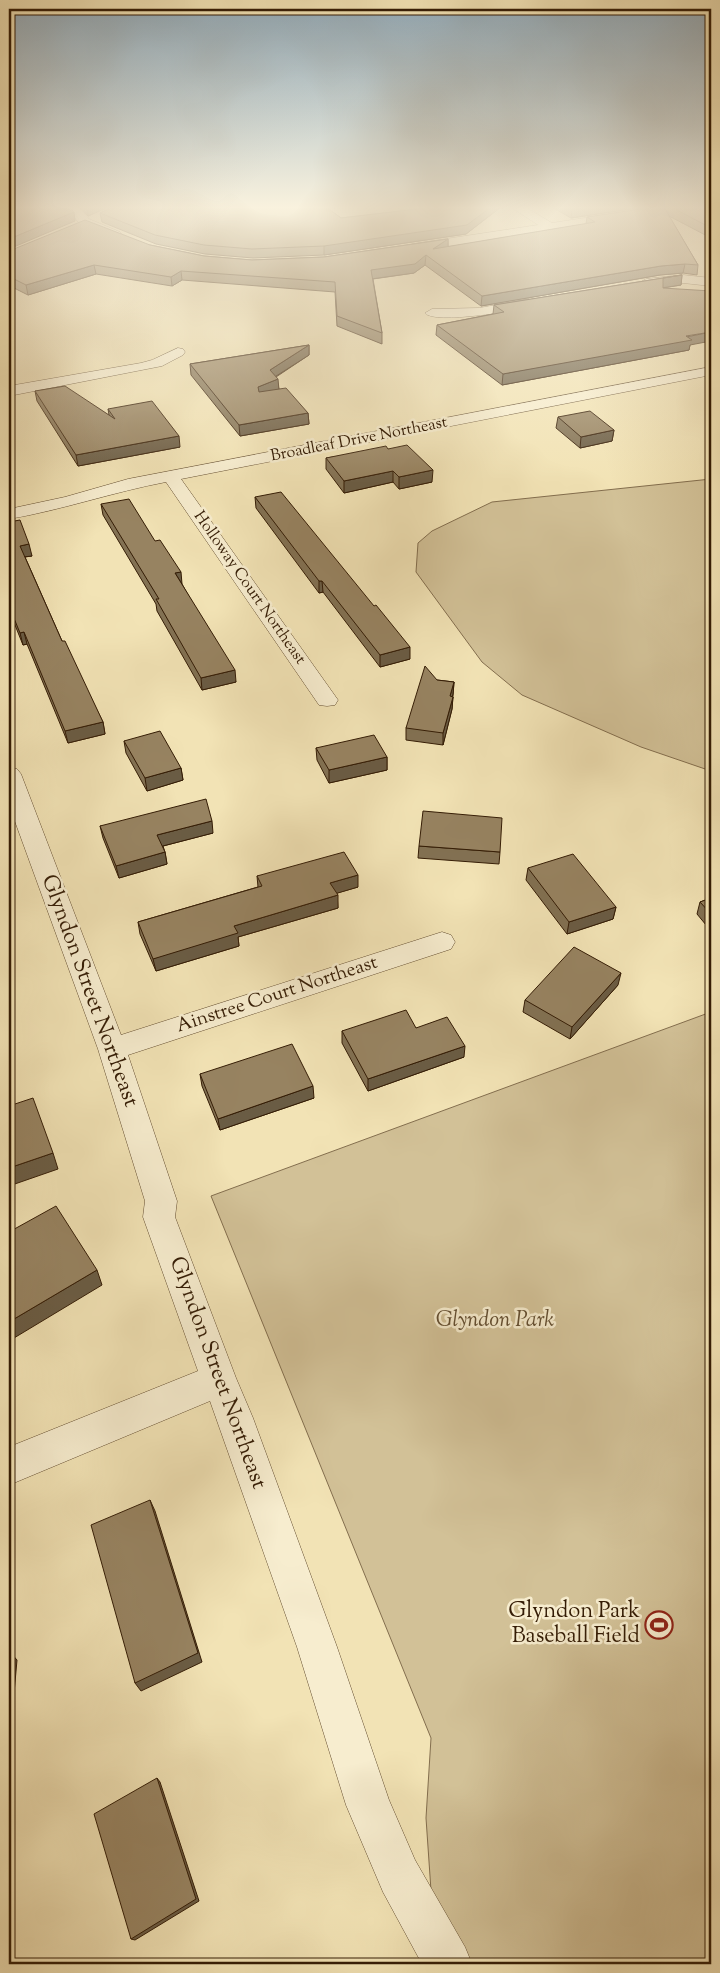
<svg xmlns="http://www.w3.org/2000/svg" width="720" height="1973" font-family="'Sorts Mill Goudy',serif">
<style>
.green{fill:#d2c197;stroke:#836e4e}
.lines{fill:none;stroke-linecap:round;stroke-linejoin:round}
.minor-casing{stroke:#644e31;stroke-width:1}
.minor{fill:#f7edcf;fill-rule:evenodd}
.wall{fill:#827153;stroke:#341c05}
.shaded-wall{fill:#6a5c44;stroke:#341c05}
.building{fill:#978361;stroke:#341c05}
.labels{text-anchor:middle;dominant-baseline:central;stroke-width:5;stroke-linejoin:round;paint-order:stroke}
.far-street-label{font-size:16px;fill:#341c05;stroke:#f7edcf}
.street-label{font-size:19px;fill:#341c05;stroke:#f7edcf}
.near-street-label{font-size:22px;fill:#341c05;stroke:#f7edcf}
.near-park-label{font-size:22px;font-style:italic;fill:#634e31;stroke:#f7edcf}
.near-poi-label{font-size:22px;fill:#341c05;stroke:#f7edcf;text-anchor:end}
</style>
<rect width="100%" height="100%" fill="#f2e3b5"/>
<filter id="stains"><feTurbulence type="fractalNoise" baseFrequency=".004" numOctaves="4"/><feColorMatrix values="0 0 0 0 .2 0 0 0 0 .09 0 0 0 0 .02 0 0 0 .5 -.17"/></filter>
<radialGradient id="worn" r=".72"><stop offset=".6" stop-color="#630" stop-opacity="0"/><stop offset="1" stop-color="#630" stop-opacity=".3"/></radialGradient>
<g class="green">
<path d="M711 479V771L641 747 522 695 482 662 416 572 418 543 432 531 492 502Z"/>
<path d="M711 1012V1964H443L432 1905 426 1818 431 1738 211 1196Z"/>
</g>
<g class="lines">
<g class="minor-casing">
<g id="minor">
<path d="M66 207H78L89 219 120 232 122 235 120 238H112L81 225Z"/>
<path d="M511 207H525L552 223 656 207H686L680 210 412 252 406 248 412 244 538 225Z"/>
<path d="M683 275 711 278V286L683 283 646 287 639 283 646 279Z"/>
<path d="M529 299 536 303 534 306C517 310 435 325 425 313L432 309 479 308Z"/>
<path d="M178 348 183 349 185 352 183 355 162 366 9 396V386L141 363 152 360Z"/>
<path d="M711 367V375L181 479 338 700 335 705 327 706 319 705 166 482C113 492 62 510 9 519V509L65 497 128 479Z"/>
<path d="M9 767 17 769 21 774 121 1035 442 932 451 935 455 942 451 949 128 1055 177 1201 175 1217 236 1378 253 1418 337 1647 389 1800 415 1860 465 1947 472 1964H422L383 1892 346 1805 297 1647 210 1401 9 1485V1447L198 1371 143 1217 145 1201 98 1049 9 805Z"/>
</g>
</g>
<use href="#minor" class="minor"/>
</g>
<g class="wall">
<path d="M80 207H106V208L88 216Z"/>
<path d="M113 207H326L341 218 435 207H501L466 234 324 255 253 258 205 254 156 244 102 222 100 213Z"/>
<path d="M552 207H643L571 218Z"/>
<path d="M667 207H711V238L669 216 698 265 697 275 683 273 660 275 481 306 425 265 414 273 373 279 382 333V344L337 326 335 292 182 280 172 286 96 274 28 295 14 288 9 290V251L150 245 204 256 252 260 324 257 448 239V247L586 224 587 217 667 211Z"/>
<path d="M682 275 681 285 663 288 690 345 689 350 502 385 436 335 437 325 493 314 494 305Z"/>
<path d="M309 345V355L276 377 279 389 308 413 309 424 240 436 191 375 190 364Z"/>
<path d="M35 391 109 415 108 409 180 447 78 466 37 401Z"/>
<path d="M558 417 614 430 612 441 580 448 556 428Z"/>
<path d="M388 449 432 482 399 489 393 482 344 493 326 469V458Z"/>
<path d="M255 497 410 659 380 667 323 592 319 593 256 508Z"/>
<path d="M101 504 182 584 236 682 202 690 157 611 156 604 103 515Z"/>
<path d="M9 522 32 556 25 557 62 641 103 722 105 734 68 743 27 644 23 645 9 610Z"/>
<path d="M437 680 454 682 452 709 443 745 406 740V728Z"/>
<path d="M124 741 181 768 183 780 147 791 126 753Z"/>
<path d="M316 748 387 757V770L329 783 317 760Z"/>
<path d="M100 826 213 833 163 846 165 852 167 864 119 878 103 838Z"/>
<path d="M419 846 500 852 499 864 418 858Z"/>
<path d="M528 868 616 907 613 919 567 934 526 880Z"/>
<path d="M257 876 358 887 337 893 338 908 238 937 239 946 156 971 140 934 138 922 258 887Z"/>
<path d="M711 898V931L697 914 700 902Z"/>
<path d="M618 985 570 1039 523 1012 525 1000Z"/>
<path d="M416 1028 464 1057 368 1091 342 1043V1031Z"/>
<path d="M200 1074 314 1098 220 1130 202 1086Z"/>
</g>
<g class="shaded-wall">
<path d="M87 207H106V208L88 216Z"/>
<path d="M491 207H501L466 234 324 255V246Z"/>
<path d="M588 207H643L571 218 572 209Z"/>
<path d="M74 212 75 221 9 249V239Z"/>
<path d="M448 239V248L433 249Z"/>
<path d="M426 255 425 265 414 273 371 279V270Z"/>
<path d="M685 264 683 273 660 275 481 306 482 296 661 266Z"/>
<path d="M94 265 96 274 28 295 26 285Z"/>
<path d="M181 271 182 280 172 286 171 277Z"/>
<path d="M682 275 681 285 661 288 663 278Z"/>
<path d="M12 278 14 288 9 290V279Z"/>
<path d="M711 332V341L690 345 689 350 502 385 503 374Z"/>
<path d="M309 345V355L270 380V370Z"/>
<path d="M278 379 279 390 258 398V387Z"/>
<path d="M308 413 309 424 240 436 239 425Z"/>
<path d="M614 430 612 441 580 448 581 437Z"/>
<path d="M179 436 180 447 78 466 76 455Z"/>
<path d="M433 470 432 482 399 489V477Z"/>
<path d="M393 471V482L344 493V481Z"/>
<path d="M29 544 32 556 23 557 20 546Z"/>
<path d="M181 572 182 584 175 573Z"/>
<path d="M319 581H322L323 592 319 593Z"/>
<path d="M24 632 27 644 23 645 20 633Z"/>
<path d="M410 647V659L380 667V655Z"/>
<path d="M235 670 236 682 202 690 201 678Z"/>
<path d="M454 682 453 694 449 709 450 696Z"/>
<path d="M453 697 452 709 443 745V733Z"/>
<path d="M103 722 105 734 68 743 65 731Z"/>
<path d="M387 757V770L329 783V770Z"/>
<path d="M181 768 183 780 147 791 145 778Z"/>
<path d="M212 821 213 833 159 847 157 835Z"/>
<path d="M165 852 167 864 119 878 116 866Z"/>
<path d="M358 875V887L331 895 330 883Z"/>
<path d="M338 895V908L238 937 239 946 156 971 153 959 234 926Z"/>
<path d="M616 907 613 919 567 934 569 922Z"/>
<path d="M621 973 618 985 570 1039 572 1027Z"/>
<path d="M465 1046 464 1057 368 1091V1079Z"/>
<path d="M313 1086 314 1098 220 1130 218 1119Z"/>
<path d="M53 1153 58 1169 9 1186V1168Z"/>
<path d="M97 1270 102 1285 9 1341V1322Z"/>
<path d="M150 1500 155 1511 202 1662 141 1691 135 1683Z"/>
<path d="M9 1651 17 1660 9 1749Z"/>
<path d="M157 1778 160 1782 199 1901 135 1940 131 1939Z"/>
</g>
<g class="building">
<path d="M23 207H69L74 212 9 239V213Z"/>
<path d="M113 207H124L132 210 128 207H326L341 218 435 207H491L467 225 324 246 252 249 204 245 155 235 100 213Z"/>
<path d="M568 207H588L572 209Z"/>
<path d="M654 207H664L698 265 685 264 661 266 482 296 426 255 415 264 371 270 382 333 337 316 335 282 181 271 171 277 94 265 26 285 12 278 9 279V251L85 220 150 245 204 256 252 260 324 257 448 239 433 249 595 222 587 217Z"/>
<path d="M671 207H711V228Z"/>
<path d="M682 275 663 278V288L711 291V332L686 336 692 340 503 374 437 325 504 312 494 305Z"/>
<path d="M309 345 270 370 278 379 258 387 259 392 286 388 308 413 239 425 190 364Z"/>
<path d="M65 386 115 419 108 409 152 401 179 436 76 455 35 391Z"/>
<path d="M590 411 614 430 581 437 558 417Z"/>
<path d="M407 445 433 470 399 477 393 471 344 481 326 458 386 446 388 449Z"/>
<path d="M281 492 374 606 376 605 410 647 380 655 322 581H319L255 497Z"/>
<path d="M129 499 155 541 160 540 181 572 175 573 235 670 201 678 156 599H159L101 504Z"/>
<path d="M20 520 29 544 20 546 62 641H65L103 722 65 731 24 632 20 633 9 606V522Z"/>
<path d="M425 666 437 680 454 682 450 696 453 697 443 733 406 728Z"/>
<path d="M160 731 181 768 145 778 124 741Z"/>
<path d="M374 735 387 757 329 770 316 748Z"/>
<path d="M206 799 212 821 157 835 165 852 116 866 100 826Z"/>
<path d="M423 811 502 818 500 852 419 846Z"/>
<path d="M344 852 358 875 330 883 338 895 234 926 238 933 153 959 138 922 262 886 257 876Z"/>
<path d="M573 854 616 907 569 922 528 868Z"/>
<path d="M711 898V914L700 902Z"/>
<path d="M574 947 621 973 572 1027 525 1000Z"/>
<path d="M406 1010 416 1028 447 1017 465 1046 368 1079 342 1031Z"/>
<path d="M292 1044 313 1086 218 1119 200 1074Z"/>
<path d="M33 1098 53 1153 9 1168V1106Z"/>
<path d="M56 1206 97 1270 9 1322V1232Z"/>
<path d="M150 1500 198 1653 135 1683 91 1525Z"/>
<path d="M157 1778 196 1899 131 1939 94 1814Z"/>
</g>
<linearGradient id="sky" x2="0" y2="1"><stop stop-color="#92acbc"/><stop offset="0.43" stop-color="#f9f2de"/><stop offset="1" stop-color="#f9f2de" stop-opacity="0"/></linearGradient>
<rect width="720" height="483" fill="url(#sky)"/>
<defs>
<g id="stadium-ring" transform="scale(1.4375)"><circle r="9.5" fill="#f7edcf" stroke="#8f2418" stroke-width="1.5"/><path d="M0-5a6.5 5 0 1 0 0 10a6.5 5 0 1 0 0-10ZM-3.5-1.8h7v3.6h-7Z" fill="#8f2418"/></g>
</defs>
<g fill-rule="evenodd">
<use href="#stadium-ring" x="659" y="1625"/>
</g>
<g class="labels">
<g class="far-street-label">
<text transform="translate(359 440) rotate(-11)">Broadleaf Drive Northeast</text>
<text transform="translate(249 588) rotate(55)">Holloway Court Northeast</text>
</g>
<g class="street-label">
<text transform="translate(277 995) rotate(-18)">Ainstree Court Northeast</text>
</g>
<g class="near-street-label">
<text transform="translate(89 991) rotate(70)">Glyndon Street Northeast</text>
<text transform="translate(217 1373) rotate(70)">Glyndon Street Northeast</text>
</g>
<g class="near-park-label">
<text x="495" y="1321">Glyndon Park</text>
</g>
<g class="near-poi-label">
<text x="640" y="1612">Glyndon Park<tspan x="640" dy="25">Baseball Field</tspan></text>
</g>
</g>
<rect width="720" height="1973" fill="none" stroke="#f2e3b5" stroke-width="30"/>
<rect x="10" y="10" width="700" height="1953" fill="none" stroke="#341c05" stroke-width="2.5"/>
<rect x="15" y="15" width="690" height="1943" fill="none" stroke="#341c05"/>
<rect width="100%" height="100%" filter="url(#stains)"/>
<rect width="100%" height="100%" fill="url(#worn)"/>
</svg>
